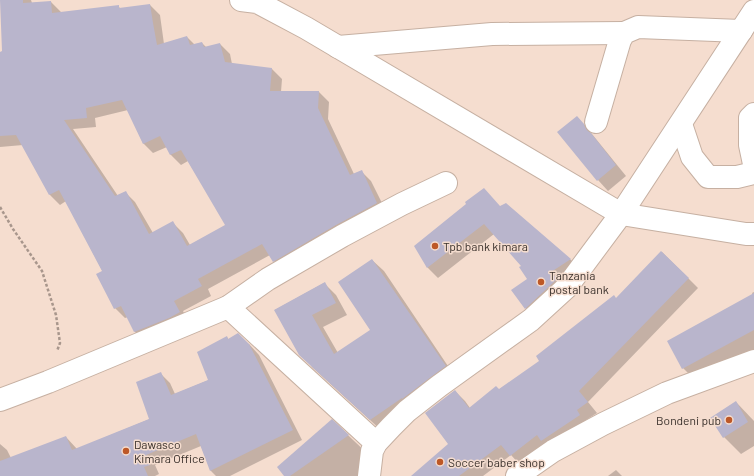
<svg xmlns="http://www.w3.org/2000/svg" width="754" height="476" font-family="Barlow,sans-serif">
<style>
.shadow{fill:#0003;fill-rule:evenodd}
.building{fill:#b9b5cc;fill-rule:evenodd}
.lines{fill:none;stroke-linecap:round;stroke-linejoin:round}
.minor-casing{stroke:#c6b0a2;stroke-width:24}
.path{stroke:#a8968c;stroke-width:2.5;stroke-dasharray:3 2;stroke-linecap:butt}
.minor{stroke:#fff;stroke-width:22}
.poi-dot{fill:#bd5827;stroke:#f5ddcf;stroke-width:1.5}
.labels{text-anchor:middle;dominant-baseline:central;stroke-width:3;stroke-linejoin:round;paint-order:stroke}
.poi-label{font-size:12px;fill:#382f2a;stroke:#f5ddcf;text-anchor:start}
</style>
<rect width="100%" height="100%" fill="#f5ddcf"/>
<g class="shadow">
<path d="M1 0H31L32 3 51 2 62 13 118 6 121 9 150 5 160 15 164 44 187 37 195 45 202 43 207 48 220 44 230 54 232 64 272 69 282 79 281 92H319L329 102 328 119 354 174 361 171 371 181 387 213 284 271 274 261 270 255 208 289 211 296 183 311 189 323 145 342 135 332 128 317 125 318 115 308 103 272 66 201 60 205 50 195 23 145 0 147V53L4 52ZM128 110 143 143 153 153 167 147 171 155 181 165 188 161 227 225 190 245 183 233 173 223 153 233 135 202 125 192 118 196 73 129 96 127 95 118Z"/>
<path d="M577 117 587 128 596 139 626 176 608 191 598 180Z"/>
<path d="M506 204 571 260 580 270 536 318 526 308 528 279 523 266 494 234 438 278 428 268 415 246Z"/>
<path d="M662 252 698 288 588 402 597 413 586 420 590 426 521 466 511 455 483 476H413L450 444 455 391 465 401 470 408 499 390 540 362 616 299Z"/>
<path d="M372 260 384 271 456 378 382 431 312 367 275 310 324 283 336 295 347 315 323 327 338 353 372 330Z"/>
<path d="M754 292V356L700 385 683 368 753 295 752 293Z"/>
<path d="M227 337 229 340 249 344 259 355 302 440 230 476H216L211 471 201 446 155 465 159 474 155 476H0V444L7 450 11 458 66 437 77 449 150 419 160 373 170 383 175 394 209 380Z"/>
<path d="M736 402 754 421V446L741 454 724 437Z"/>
<path d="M332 420 371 457 363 476H285Z"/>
<path d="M616 470 622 476H608Z"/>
</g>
<g class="building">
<path d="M0 0H23V3L51 1 52 13 119 5V8L150 4 153 23 157 45 187 36 190 45 202 42 204 47 220 43 225 62 272 68 270 91H319L318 108 350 175 362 170 377 203 336 225 273 262 262 244 198 279 202 286 174 301 180 312 169 318 134 332 121 306 114 309 96 274 102 271 59 190 49 195 16 135 0 136V52L2 51ZM122 100 143 144 160 136 170 155 181 150 225 225 187 246 173 221 149 234 126 191 115 196 64 120 87 118 86 108Z"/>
<path d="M577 116 584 124 587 130 591 133 616 165 597 181 557 132Z"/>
<path d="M484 188 500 206 506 203 571 259 551 272 557 279 525 309 511 290 527 279 519 267 521 266 484 224 427 268 414 246 466 204 465 202Z"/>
<path d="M661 251 689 278 579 391 588 402 577 410 580 415 541 441 537 435 510 456 501 445 459 476H411L448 444 425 413 455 390 469 408 496 386 499 389 539 361 536 356 614 295 616 298Z"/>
<path d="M372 259 446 366 402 399V398L370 420 299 355 274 310 325 282 336 303 312 315 334 354 370 330 338 282Z"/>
<path d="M754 293V330L682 369 667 341Z"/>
<path d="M238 333 249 344 293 430 210 471 196 434 146 455 150 465 144 467 148 476H0V461L66 436 72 450 149 419 136 382 161 372 171 395 208 380 197 352 227 336 228 339Z"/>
<path d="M736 401 748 422 723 438 710 418Z"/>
<path d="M332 419 349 435 290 476H284L277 467Z"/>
</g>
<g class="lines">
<g class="minor-casing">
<g id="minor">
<path d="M241 0 257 2 306 28 621 214 746 234H754"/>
<path d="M338 47 492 34 624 33"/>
<path d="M754 114 750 118V145L754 164"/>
<path d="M596 122 620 40 624 33 638 27 741 31"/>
<path d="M681 124 692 157 708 177H737L754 173"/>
<path d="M228 307 376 443"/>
<path d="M0 400 48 382 228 307 268 279 342 236 402 204 446 183"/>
<path d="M369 476 372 451 376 443 391 427 407 411 439 386 531 320 566 288 621 214 754 11"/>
<path d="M517 476 553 451 603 424 667 393 754 361"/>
</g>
</g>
<path class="path" d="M0 207 13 229 42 271 56 315 60 343 57 351"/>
<use href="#minor" class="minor"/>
</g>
<g class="poi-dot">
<circle cx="435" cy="246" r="4"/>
<circle cx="541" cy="282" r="4"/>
<circle cx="729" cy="420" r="4"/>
<circle cx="126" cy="451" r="4"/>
<circle cx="440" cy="462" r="4"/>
</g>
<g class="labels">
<g class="poi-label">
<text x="443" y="246">Tpb bank kimara</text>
<text x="549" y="275">Tanzania<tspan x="549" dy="14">postal bank</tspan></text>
<text x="721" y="420" text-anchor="end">Bondeni pub</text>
<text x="134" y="444">Dawasco<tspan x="134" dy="14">Kimara Office</tspan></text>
<text x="448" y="462">Soccer baber shop</text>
</g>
</g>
</svg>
